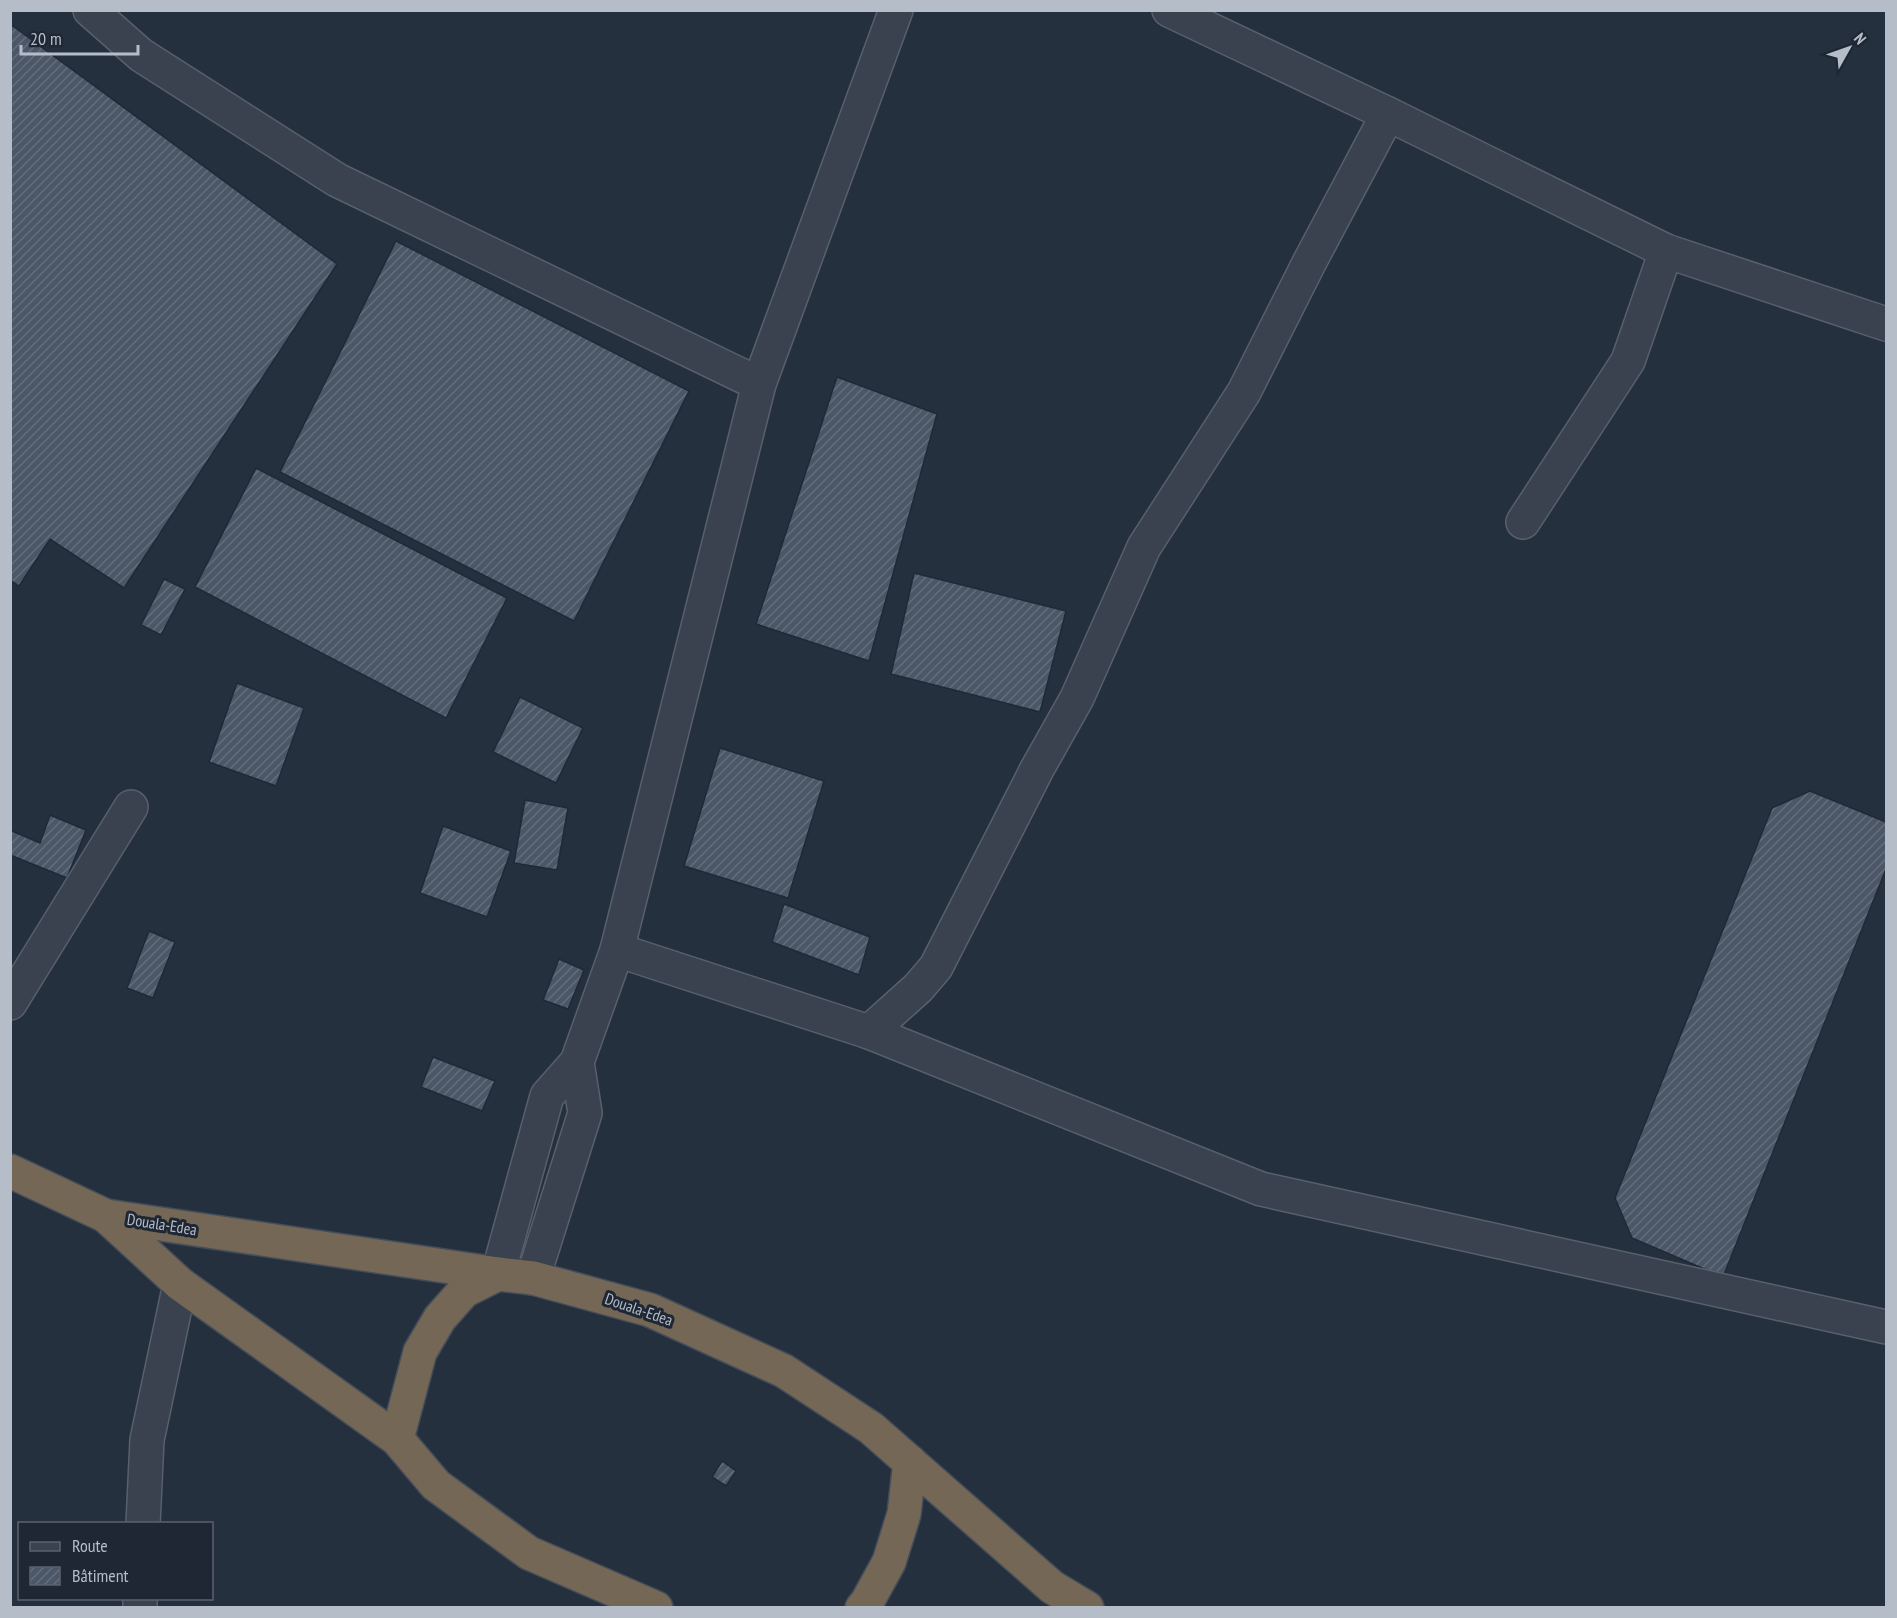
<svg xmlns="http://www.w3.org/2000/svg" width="1897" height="1618" font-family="'PT Sans Narrow',sans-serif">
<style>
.building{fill:url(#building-hatch);stroke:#202935;stroke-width:1.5}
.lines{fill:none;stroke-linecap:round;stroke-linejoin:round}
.minor-casing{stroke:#57606c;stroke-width:36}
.highway-casing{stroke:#444d59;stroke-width:36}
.minor{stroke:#39424e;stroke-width:33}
.highway{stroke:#746756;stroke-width:33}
.labels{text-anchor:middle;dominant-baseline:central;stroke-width:6;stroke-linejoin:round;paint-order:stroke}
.street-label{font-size:16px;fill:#b5bdc9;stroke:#1e2733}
</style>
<defs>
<pattern id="building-hatch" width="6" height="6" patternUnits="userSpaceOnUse" patternTransform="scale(1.5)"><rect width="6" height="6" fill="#4b5767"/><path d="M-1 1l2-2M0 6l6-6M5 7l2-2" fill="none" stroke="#636d7b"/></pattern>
</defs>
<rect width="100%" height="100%" fill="#25303e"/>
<g class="building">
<path d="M10 24 337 264 124 588 50 539 19 586 10 580Z"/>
<path d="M396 241 689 391 574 621 280 472Z"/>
<path d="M837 377 937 414 869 661 756 624Z"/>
<path d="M256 468 507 598 446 718 195 587Z"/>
<path d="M914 573 1066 611 1040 712 891 674Z"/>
<path d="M164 579 185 589 161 635 141 625Z"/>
<path d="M237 683 304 708 276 786 209 762Z"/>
<path d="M520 697 583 728 556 783 493 752Z"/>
<path d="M720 748 824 781 788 898 684 866Z"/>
<path d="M1810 791 1886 822V869L1723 1277 1632 1238 1615 1198 1772 808Z"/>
<path d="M525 800 568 808 557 870 514 863Z"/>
<path d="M50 815 86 830 67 878 10 855V836L12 831 40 843Z"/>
<path d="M443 826 511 851 487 917 420 893Z"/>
<path d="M784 904 870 937 859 975 772 942Z"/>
<path d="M149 931 175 942 153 998 127 988Z"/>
<path d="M559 959 584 970 568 1009 543 1000Z"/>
<path d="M433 1057 495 1081 482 1111 421 1087Z"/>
<path d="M722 1461 736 1471 726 1486 712 1477Z"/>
</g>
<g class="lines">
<g class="minor-casing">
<g id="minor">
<path d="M90 10 141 55 337 180 759 384"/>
<path d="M1169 10 1388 114 1666 251 1886 324"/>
<path d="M1523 522 1628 361 1666 251"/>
<path d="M617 950 869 1032 1261 1189 1886 1327"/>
<path d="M10 1003 131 807"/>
<path d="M869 1032 918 988 936 967 1037 769 1077 698 1144 547 1244 392 1309 263 1388 114"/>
<path d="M498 1274 547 1096 577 1062 617 950 759 384 896 10"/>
<path d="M533 1278 585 1113 577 1062"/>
<path d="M143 1524 147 1440 180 1284"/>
<path d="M140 1598V1608"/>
</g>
</g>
<g class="highway-casing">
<g id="highway">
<path d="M10 1171 106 1216 498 1274 533 1278 650 1310 784 1371 871 1428 1052 1587 1087 1608"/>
<path d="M106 1216 180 1284 397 1439 436 1485 529 1553 656 1608"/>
<path d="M397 1439 420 1352 440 1318 464 1291 498 1274"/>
<path d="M862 1608 867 1602 889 1562 904 1514 910 1462"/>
</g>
</g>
<use href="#minor" class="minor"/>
<use href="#highway" class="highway"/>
</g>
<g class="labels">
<g class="street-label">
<text transform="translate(162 1224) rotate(9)">Douala-Edea</text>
<text transform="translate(639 1309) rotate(19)">Douala-Edea</text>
</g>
</g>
<rect width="1897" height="1618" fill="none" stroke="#b5bdc9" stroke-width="24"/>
<rect x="18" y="1522" width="195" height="78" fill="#1e2733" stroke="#5a636f" stroke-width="1.5"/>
<rect x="30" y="1542" width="30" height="9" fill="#39424e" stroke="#5a636f" stroke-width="1.5"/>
<text x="72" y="1552" font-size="18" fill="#b5bdc9">Route</text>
<rect x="30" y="1567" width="30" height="18" fill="url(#building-hatch)" stroke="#5a636f" stroke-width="1.5"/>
<text x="72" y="1582" font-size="18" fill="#b5bdc9">Bâtiment</text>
<g transform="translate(1849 48) rotate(50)" stroke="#1e2733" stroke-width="4.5" paint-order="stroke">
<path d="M0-4.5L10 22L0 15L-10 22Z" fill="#b5bdc9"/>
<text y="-9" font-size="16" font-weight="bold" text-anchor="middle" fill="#b5bdc9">N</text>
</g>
<path d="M21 45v9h117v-9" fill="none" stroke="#b5bdc9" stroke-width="3"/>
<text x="30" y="45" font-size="18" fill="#b5bdc9" stroke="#1e2733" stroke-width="4.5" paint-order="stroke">20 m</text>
</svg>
